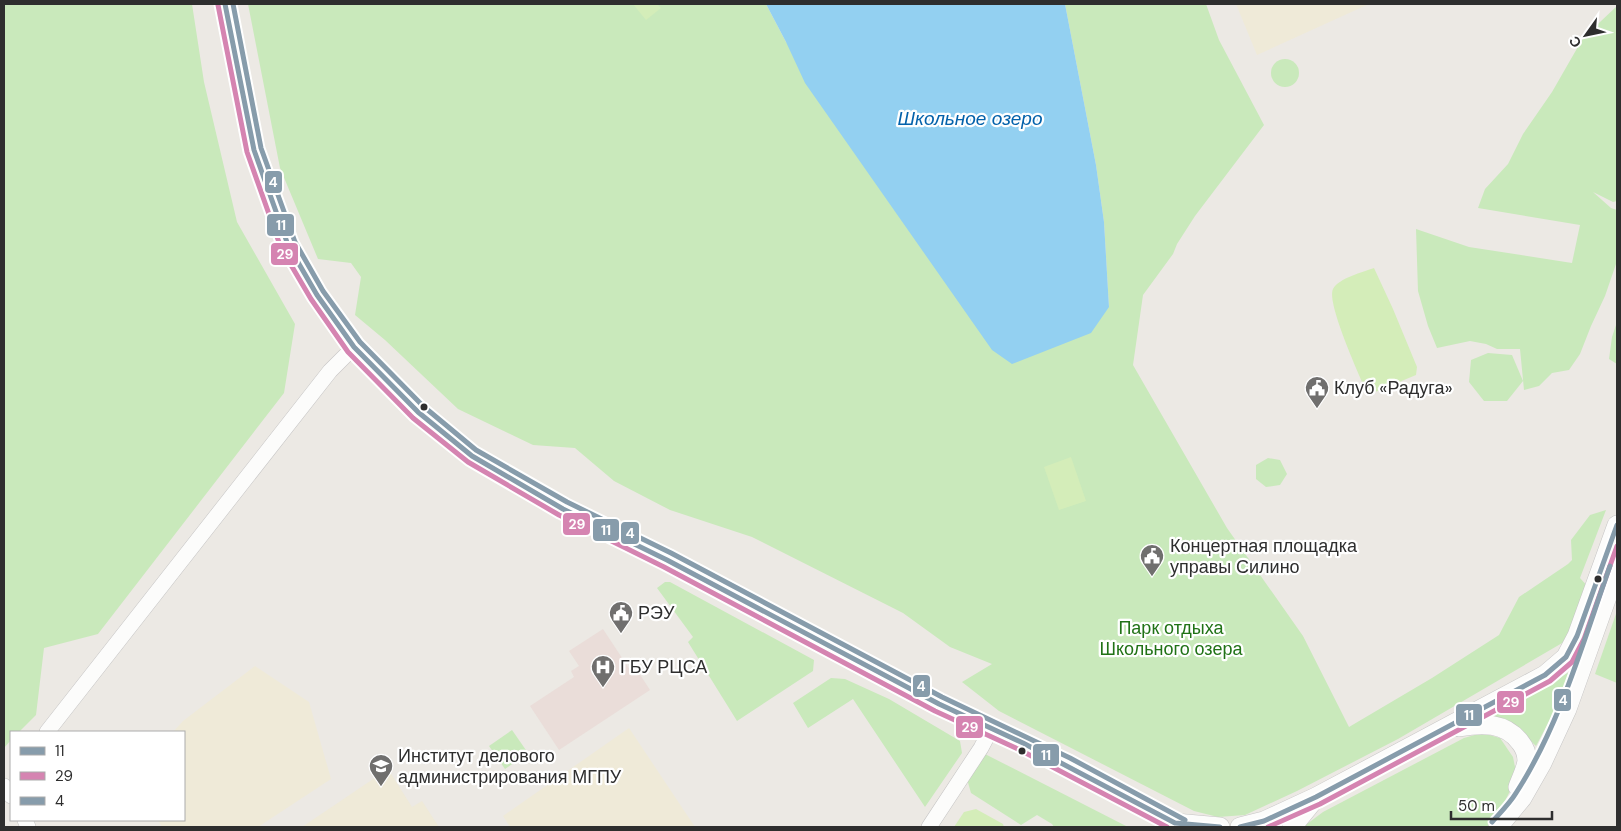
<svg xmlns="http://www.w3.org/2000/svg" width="1621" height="831" font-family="'DM Sans',sans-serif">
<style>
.education{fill:#efead8}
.medical{fill:#eaddd9}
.green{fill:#c9e9bb}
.pitch{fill:#d4edb9}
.water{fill:#93d0f1}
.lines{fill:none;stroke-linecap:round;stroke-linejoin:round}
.minor-casing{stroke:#c6c5c5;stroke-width:16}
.tertiary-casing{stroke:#c6c5c5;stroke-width:20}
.minor{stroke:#fcfcfb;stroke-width:15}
.tertiary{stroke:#fcfcfb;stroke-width:19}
.bus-1-casing{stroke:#fff;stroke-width:9}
.bus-2-casing{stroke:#fff;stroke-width:9}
.bus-3-casing{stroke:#fff;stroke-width:9}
.bus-1{stroke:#879cab;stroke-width:5}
.bus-2{stroke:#d584b1;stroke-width:5}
.bus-3{stroke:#879cab;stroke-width:5}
.bus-dot{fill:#2e2e2e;stroke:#fff;stroke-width:2}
.labels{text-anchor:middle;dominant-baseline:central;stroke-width:4.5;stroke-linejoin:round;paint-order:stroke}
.poi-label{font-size:18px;fill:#2e2e2e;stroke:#fff;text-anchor:start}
.park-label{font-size:18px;fill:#207216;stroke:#fff}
.water-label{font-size:19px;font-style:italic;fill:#0462ab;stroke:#fff}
.line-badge{stroke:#fff;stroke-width:2}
.badge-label{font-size:14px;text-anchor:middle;font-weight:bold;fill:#fff}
</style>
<rect width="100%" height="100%" fill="#ece9e4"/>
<g class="education">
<path d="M1236 4H1369L1257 55Z"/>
<path d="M255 666 309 702 331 779 258 827H162L158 820H184V732H173L183 721Z"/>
<path d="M629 728 695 827H510L503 816Z"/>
<path d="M388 769 412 807 422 801 439 827H302Z"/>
</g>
<path class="medical" d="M603 629 632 673 637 670 650 690 559 750 530 706 574 677 571 671 579 666 569 651Z"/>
<g class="green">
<path d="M4 4H192L204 82 237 222 295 324 284 393 98 634 44 648 36 715 19 732H11V740L4 748Z"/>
<path d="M248 4H766L786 42 1109 307 1104 222 1096 165 1065 4H1206L1219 40 1264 125 1195 216 1177 244 1173 254 1143 295 1133 365 1227 528 1303 636 1349 727 1432 678 1499 635 1519 597 1568 564 1572 560 1571 540 1590 515 1606 510 1580 578 1590 589 1569 639 1398 739 1297 791 1245 815 1218 817 1194 811 999 711 962 682 992 664 950 647 903 613 752 537 670 510 614 481 575 448 533 445 458 409 385 340 355 315 361 277 351 263 318 259 280 168Z"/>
<path d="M1617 6V201L1613 202 1593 192 1611 208 1617 210 1616 264 1605 296 1591 326 1580 354 1569 370 1552 373 1539 386 1524 390 1520 349H1497L1486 344 1470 341 1437 348 1428 326 1418 291 1416 229 1469 247 1572 263 1580 225 1478 208 1485 189 1508 164 1523 134 1552 92 1583 38Z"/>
<circle cx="1285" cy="73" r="14"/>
<path d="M1617 322V364L1609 359 1612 337Z"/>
<path d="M1488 353 1512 355 1523 381 1507 401H1484L1469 382 1471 360Z"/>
<path d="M1268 458 1280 460 1287 474 1280 485 1266 487 1256 479V465Z"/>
<path d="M665 582H670L814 660 813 671 737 721 688 642 693 637 657 588Z"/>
<path d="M1617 611V683L1595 674Z"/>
<path d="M1571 671 1554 712 1536 746C1521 731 1510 724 1491 715L1526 697Z"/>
<path d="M831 678 845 679 889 699 960 741 962 753 925 807 853 699 808 728 793 703Z"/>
<path d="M512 730 528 753 505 769 489 746Z"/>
<path d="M1482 733 1500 738 1513 757 1517 777 1503 805 1487 827H1303L1323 812 1464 738Z"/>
<path d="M985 754 1128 827H1054L1052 824 1037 815 1021 825 971 793 967 779Z"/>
</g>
<g class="pitch">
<path d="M633 4H657L661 8 646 20Z"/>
<path d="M1374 268 1393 309 1417 367 1416 375 1368 395C1361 379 1326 303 1333 289 1339 278 1363 272 1374 268Z"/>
<path d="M1071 457 1086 501 1059 510 1044 467Z"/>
<path d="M976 809 1003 824 1004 827H954L964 812Z"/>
</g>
<path class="water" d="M766 4H1065L1096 165 1104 222 1109 307 1091 333 1012 364 992 350 805 83 786 42Z"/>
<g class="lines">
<g class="minor-casing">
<g id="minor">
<path d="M47 732 330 371 354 347"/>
<path d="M4 786 11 796"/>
<path d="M25 820 28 827"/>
<path d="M929 827 981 748 991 729"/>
</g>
</g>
<g class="tertiary-casing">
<g id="tertiary">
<path d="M225 4 254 150 288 245 317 295 354 347 418 412 472 456 563 509 667 560 939 704 1023 743 1067 765 1181 827"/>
<path d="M1459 727C1482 723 1505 722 1520 742 1525 748 1527 753 1527 761 1526 769 1521 779 1518 787"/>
<path d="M1175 823 1220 827"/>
<path d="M1240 827 1264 821 1316 797 1545 675 1566 657 1577 636 1617 525"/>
<path d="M1292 827 1314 800"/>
<path d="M1498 827 1522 798 1542 763 1567 709 1617 569"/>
</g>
</g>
<use href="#minor" class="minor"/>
<use href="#tertiary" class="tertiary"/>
<g class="bus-1-casing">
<g id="bus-1">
<path d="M225 4 254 150 288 245 317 295 354 347 418 412 472 456 563 509 667 560 939 704 1023 743 1175 823 1220 827"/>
<path d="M1240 827 1264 821 1316 797 1545 675 1566 657 1577 636 1617 525"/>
</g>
</g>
<g class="bus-2-casing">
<g id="bus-2">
<path d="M218 5 247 152 281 248 311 299 348 352 413 418 468 462 559 515 664 567 935 711 1020 750 1167 827"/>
<path d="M1268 827 1320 804 1550 681 1572 662 1584 639 1617 546"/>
</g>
</g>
<g class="bus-3-casing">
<g id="bus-3">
<path d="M233 4 261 148 295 242 323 291 360 342 423 406 476 450 567 502 671 553 942 697 1070 758 1185 820"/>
<path d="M1492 822C1500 813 1510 803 1516 793 1560 725 1583 642 1610 566"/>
</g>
</g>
<use href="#bus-1" class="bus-1"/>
<use href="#bus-2" class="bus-2"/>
<use href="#bus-3" class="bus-3"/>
</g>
<defs>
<g id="civic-pin" transform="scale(1.25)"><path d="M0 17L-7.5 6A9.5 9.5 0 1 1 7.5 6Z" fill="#706f6e" stroke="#fff"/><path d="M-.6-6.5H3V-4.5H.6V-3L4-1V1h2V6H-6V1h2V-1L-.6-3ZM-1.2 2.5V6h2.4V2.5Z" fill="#fff"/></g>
<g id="hospital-pin" transform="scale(1.25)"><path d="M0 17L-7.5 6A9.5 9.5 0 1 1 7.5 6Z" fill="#706f6e" stroke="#fff"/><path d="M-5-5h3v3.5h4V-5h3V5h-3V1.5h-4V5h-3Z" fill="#fff"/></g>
<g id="university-pin" transform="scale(1.25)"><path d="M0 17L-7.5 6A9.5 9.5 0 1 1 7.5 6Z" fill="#706f6e" stroke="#fff"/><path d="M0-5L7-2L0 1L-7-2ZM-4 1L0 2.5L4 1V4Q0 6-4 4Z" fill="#fff"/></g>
</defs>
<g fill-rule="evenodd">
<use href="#civic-pin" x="1317" y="388"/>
<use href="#civic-pin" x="1152" y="556"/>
<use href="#civic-pin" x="621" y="613"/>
<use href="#hospital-pin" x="603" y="667"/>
<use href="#university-pin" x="381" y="766"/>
</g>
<g class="bus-dot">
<circle cx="424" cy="407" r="4.5"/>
<circle cx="1598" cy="579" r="4.5"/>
<circle cx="1022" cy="751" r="4.5"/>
</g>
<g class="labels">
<g class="poi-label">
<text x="1334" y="388">Клуб «Радуга»</text>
<text x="1170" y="546">Концертная площадка<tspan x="1170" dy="21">управы Силино</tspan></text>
<text x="638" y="613">РЭУ</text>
<text x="620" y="667">ГБУ РЦСА</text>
<text x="398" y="756">Институт делового<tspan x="398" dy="21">администрирования МГПУ</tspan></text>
</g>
<g class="park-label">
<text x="1171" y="628">Парк отдыха<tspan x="1171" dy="21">Школьного озера</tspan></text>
</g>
<g class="water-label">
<text x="970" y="118">Школьное озеро</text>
</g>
</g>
<g class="line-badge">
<rect x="264" y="170" width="19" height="24" rx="5" fill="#879cab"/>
<rect x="266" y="213" width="29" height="24" rx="5" fill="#879cab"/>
<rect x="270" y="242" width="29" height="24" rx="5" fill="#d584b1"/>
<rect x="562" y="512" width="29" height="24" rx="5" fill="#d584b1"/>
<rect x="592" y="518" width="28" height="24" rx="5" fill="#879cab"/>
<rect x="620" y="521" width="20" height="24" rx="5" fill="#879cab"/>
<rect x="912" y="674" width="19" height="24" rx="5" fill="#879cab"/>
<rect x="1553" y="688" width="19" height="24" rx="5" fill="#879cab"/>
<rect x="1496" y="690" width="29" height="24" rx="5" fill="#d584b1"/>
<rect x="1455" y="703" width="28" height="24" rx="5" fill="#879cab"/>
<rect x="955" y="715" width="29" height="24" rx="5" fill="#d584b1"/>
<rect x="1032" y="743" width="28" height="24" rx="5" fill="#879cab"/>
</g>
<g class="badge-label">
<text x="273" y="187">4</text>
<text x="281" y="230">11</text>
<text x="285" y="259">29</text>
<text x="577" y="529">29</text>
<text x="606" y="535">11</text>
<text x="630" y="538">4</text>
<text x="921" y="691">4</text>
<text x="1563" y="705">4</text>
<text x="1511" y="707">29</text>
<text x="1469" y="720">11</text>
<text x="970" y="732">29</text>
<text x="1046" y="760">11</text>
</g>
<rect width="1621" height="831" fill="none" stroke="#2e2e2e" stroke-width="10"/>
<rect x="10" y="731" width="175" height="90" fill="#ffffff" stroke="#ababab"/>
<rect x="20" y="747" width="25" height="8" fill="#879cab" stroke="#ababab"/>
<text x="55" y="756" font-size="15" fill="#2e2e2e">11</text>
<rect x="20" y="772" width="25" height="8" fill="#d584b1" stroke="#ababab"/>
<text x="55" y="781" font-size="15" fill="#2e2e2e">29</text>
<rect x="20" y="797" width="25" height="8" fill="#879cab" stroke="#ababab"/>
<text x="55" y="806" font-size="15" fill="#2e2e2e">4</text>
<g transform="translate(1586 35) rotate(237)" stroke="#ffffff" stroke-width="4" paint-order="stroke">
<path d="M0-4L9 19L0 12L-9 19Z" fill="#2e2e2e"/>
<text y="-8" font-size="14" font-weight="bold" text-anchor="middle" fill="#2e2e2e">С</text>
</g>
<path d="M1451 811v8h101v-8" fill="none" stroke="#2e2e2e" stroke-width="2.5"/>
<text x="1458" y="811" font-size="15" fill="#2e2e2e" stroke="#ffffff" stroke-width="4" paint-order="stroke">50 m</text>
</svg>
